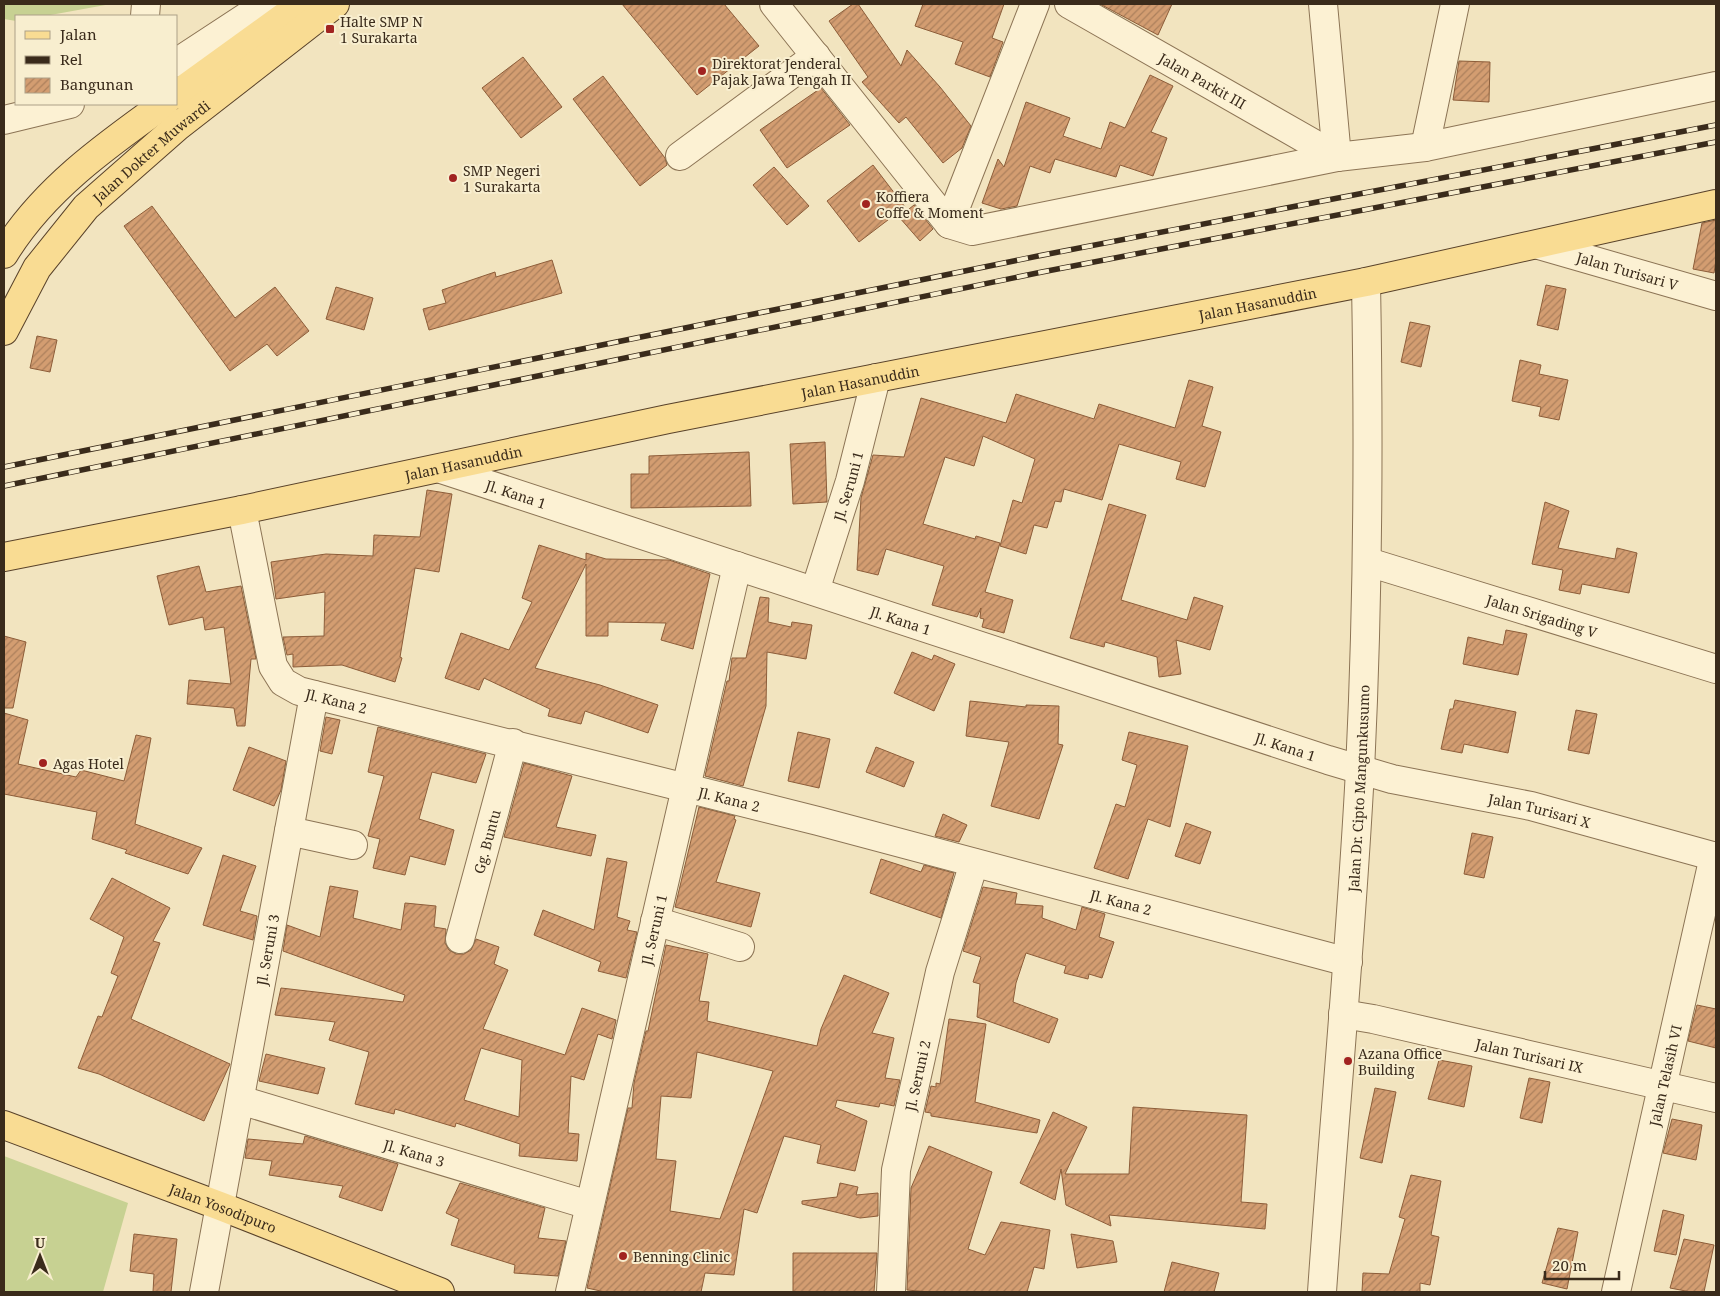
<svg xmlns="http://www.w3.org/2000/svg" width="1720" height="1296" font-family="'Noto Serif',serif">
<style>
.grass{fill:#c7d192}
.building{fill:url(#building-hatch);stroke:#8d5d39;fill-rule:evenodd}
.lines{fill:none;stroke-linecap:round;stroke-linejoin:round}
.minor-casing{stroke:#8c7455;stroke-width:30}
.major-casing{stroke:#59422a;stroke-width:30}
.minor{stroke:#fcf1d3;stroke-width:28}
.major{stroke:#f9dc93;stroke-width:28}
.rail-casing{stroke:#3a2b1b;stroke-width:5.5}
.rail{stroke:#f8eecf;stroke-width:4;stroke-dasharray:11;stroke-linecap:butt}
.poi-dot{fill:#a12320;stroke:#f8eecf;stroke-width:2}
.labels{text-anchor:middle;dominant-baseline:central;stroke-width:4;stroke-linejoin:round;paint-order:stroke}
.poi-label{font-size:14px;fill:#3a2b1b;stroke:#f8eecf;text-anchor:start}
.street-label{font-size:14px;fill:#3a2b1b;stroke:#f8eecf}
</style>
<defs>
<pattern id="building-hatch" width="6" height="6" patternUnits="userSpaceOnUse" patternTransform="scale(1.25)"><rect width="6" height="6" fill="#d39d71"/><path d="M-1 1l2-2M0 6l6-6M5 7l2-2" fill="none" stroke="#ac805c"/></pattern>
</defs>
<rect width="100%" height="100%" fill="#f2e4bf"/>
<g class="grass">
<path d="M4 4H111L45 16H16V21L4 19Z"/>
<path d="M4 1156 128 1203 103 1292H4Z"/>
</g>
<g class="building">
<path d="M622 4H724L759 46 697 95Z"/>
<path d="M853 4H858L901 66 907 50 940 87 971 126 962 148 943 163 906 117 899 123 862 82 868 77 829 21Z"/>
<path d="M923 4H1004L992 38 1003 42 990 77 955 64 963 42 915 26Z"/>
<path d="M1100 4H1172L1158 35Z"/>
<path d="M523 57 562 107 521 138 482 88Z"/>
<path d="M1459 61 1490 62 1489 102 1453 100Z"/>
<path d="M1150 75 1173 86 1151 132 1167 138 1153 176 1120 165 1116 177 1055 159 1050 173 1030 166 1017 206 1001 209 982 203 998 159 1004 167 1026 102 1070 118 1063 136 1101 149 1110 122 1125 128Z"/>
<path d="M603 76 665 158 667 165 640 186 573 99Z"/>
<path d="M821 88 850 125 787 168 760 130Z"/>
<path d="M873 165 905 207 859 242 827 201Z"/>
<path d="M774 167 809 206 787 225 753 185Z"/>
<path d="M914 205 933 229 920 241 899 217Z"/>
<path d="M152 206 235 318 275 287 309 331 277 356 267 344 230 371 124 226Z"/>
<path d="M1716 220V260L1714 273 1693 269 1702 223Z"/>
<path d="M552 260 562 293 429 330 423 309 446 303 442 290 495 272 496 277Z"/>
<path d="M1546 285 1566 289 1558 330 1537 325Z"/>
<path d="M336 287 373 298 364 330 326 319Z"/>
<path d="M1410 322 1430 326 1421 367 1401 362Z"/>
<path d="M37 336 57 340 50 372 30 368Z"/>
<path d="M1520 360 1541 365 1539 374 1568 380 1559 420 1539 416 1541 407 1512 401Z"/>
<path d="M1189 380 1213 387 1202 426 1221 432 1205 487 1176 479 1181 462 1119 444 1102 500 1064 489 1061 502 1055 501 1047 528 1034 525 1026 554 1000 546 1013 500 1022 503 1035 459 983 436 974 466 945 457 923 524 975 539 976 536 1000 543 985 592 1013 600 1004 633 982 627 984 619 980 618 981 608 977 617 932 605 944 566 886 549 878 575 857 570 861 498 873 455 904 457 921 398 1006 423 1016 394 1094 419 1099 404 1175 428Z"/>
<path d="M825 442 827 502 793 504 790 444Z"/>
<path d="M749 452 751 506 631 508V474H649V456Z"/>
<path d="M427 490 452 494 439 572 415 568 400 657 402 658 395 682 342 665 293 667V654L287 655 283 637 324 636 325 592 276 599 271 562 326 554 373 556 374 535 420 537Z"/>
<path d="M1545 502 1569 511 1558 548 1615 559 1617 548 1637 553 1629 593 1582 584 1580 594 1559 590 1563 570 1532 564Z"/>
<path d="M1109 504 1146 515 1121 600 1187 620 1194 597 1223 606 1210 650 1176 640 1181 674 1159 677 1157 657 1105 642 1104 647 1070 638Z"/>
<path d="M539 545 586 560V553L606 559 669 560 710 574 693 649 661 640 666 623 608 622V636H586V564L535 668 600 685 658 705 648 733 585 711 581 724 548 716 550 709 484 678 479 690 445 678 461 633 509 650 532 602 522 598Z"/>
<path d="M199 566 206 592 241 586 256 659H251L245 726H237L234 708 187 704 189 680 231 684 224 627 205 630 203 617 169 625 157 576Z"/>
<path d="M760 597 769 598 768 622 791 627 792 622 812 625 806 659 767 652 766 706 743 786 705 776 727 681H729L732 658H746Z"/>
<path d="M1506 630 1527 634 1518 675 1463 664 1468 637 1503 645Z"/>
<path d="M4 636 26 642 13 708H4Z"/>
<path d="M912 652 932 660 934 655 955 664 934 711 894 693Z"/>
<path d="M1455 700 1516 712 1508 753 1464 744 1462 753 1441 749 1450 709H1453Z"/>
<path d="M970 701 1026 707V705L1059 706 1058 744 1063 745 1039 819 991 806 1009 742 966 736Z"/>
<path d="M1576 710 1597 714 1589 754 1568 750Z"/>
<path d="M4 713 28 720 18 764 76 777 81 770 124 781 136 735 151 738 135 824 202 848 188 874 125 853 127 850 92 839 97 812 4 794Z"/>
<path d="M326 717 340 720 332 754 320 751Z"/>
<path d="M378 727 486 754 476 783 432 772 419 819 454 830 445 865 410 856 405 875 373 868 380 839 368 836 384 776 368 772Z"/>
<path d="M798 732 830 739 819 788 788 781Z"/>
<path d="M1129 732 1188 746 1170 827 1148 819 1128 879 1094 868 1116 804 1125 807 1137 765 1122 760Z"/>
<path d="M249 747 286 761 281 790 274 806 233 790Z"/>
<path d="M876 747 914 762 904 787 866 772Z"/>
<path d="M524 763 572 776 556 827 596 835 591 856 504 837Z"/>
<path d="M699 807 735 816 734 819 736 820 716 882 760 893 751 927 675 907Z"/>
<path d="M943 814 967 825 959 842 935 836Z"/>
<path d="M1186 823 1211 832 1200 864 1175 856Z"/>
<path d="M1472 833 1493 837 1484 878 1464 874Z"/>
<path d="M223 855 256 866 240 911 257 916 253 940 203 925Z"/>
<path d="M607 858 627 862 617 917 630 921 627 930 637 932 626 978 598 971 601 962 534 935 543 910 594 930Z"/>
<path d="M881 859 921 872 924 865 954 873 941 918 870 893Z"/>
<path d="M112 878 170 908 153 941 160 943 131 1019 230 1064 204 1121 99 1074 78 1068 98 1016 102 1017 118 976 111 973 124 937 90 919Z"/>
<path d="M330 886 358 891 353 918 401 930 405 903 436 906 434 927 446 929 445 943 449 950 456 954H464L471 950 476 939 499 947 494 964 508 970 483 1029 565 1055 582 1008 616 1020 612 1039 598 1034 584 1080 571 1076 568 1133 579 1134 577 1161 519 1156 520 1144 456 1123 455 1127 395 1109 394 1114 355 1104 369 1052 329 1040 335 1022 275 1015 281 988 403 1002 405 995 283 951 287 925 320 937ZM481 1048 522 1060 519 1117 464 1100Z"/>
<path d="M983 887 1017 893 1015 904 1043 906 1042 918 1076 930 1082 907 1105 914 1099 937 1114 942 1102 978 1089 974 1088 979 1064 973 1066 966 1026 953 1016 983 1013 1002 1058 1019 1049 1043 977 1017 980 984 973 982 981 957 963 951Z"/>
<path d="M666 945 708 954 699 1001 709 1002 707 1021 817 1046 821 1029 844 975 889 993 872 1033 894 1038 885 1078 900 1080 894 1106 880 1103 879 1107 837 1100 835 1107 867 1121 855 1171 817 1163 821 1145 784 1136 757 1213 744 1209 734 1275 705 1273 701 1292H605L587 1288 628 1108H632L634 1083 646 1031H648ZM697 1052 773 1071 720 1219 670 1211 676 1161 656 1159 661 1096 691 1098Z"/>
<path d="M1697 1005 1716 1009V1048L1688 1041Z"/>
<path d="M949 1019 986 1024 975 1102 1040 1120 1037 1133 931 1116V1113L925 1112 931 1086 936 1087V1083L940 1084Z"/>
<path d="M266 1054 325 1068 318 1094 259 1081Z"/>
<path d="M1439 1060 1472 1066 1464 1107 1428 1099Z"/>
<path d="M1529 1078 1550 1082 1542 1123 1520 1118Z"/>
<path d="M1375 1088 1396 1092 1382 1163 1360 1158Z"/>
<path d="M1133 1107 1247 1115 1241 1202 1267 1204 1265 1229 1109 1215 1111 1226 1066 1205 1061 1169 1055 1200 1020 1183 1053 1112 1087 1127 1065 1174H1129Z"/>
<path d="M1672 1119 1702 1125 1696 1160 1663 1153Z"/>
<path d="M305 1136 398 1164 382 1211 339 1197 343 1186 269 1175 272 1161 245 1158 248 1139 303 1144Z"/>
<path d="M929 1146 992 1172 968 1249 985 1255 1001 1222 1050 1230 1044 1269 1034 1267 1027 1292H930L907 1290 911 1188Z"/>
<path d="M1411 1175 1441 1181 1431 1235 1439 1237 1430 1285 1420 1283V1292H1362L1363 1273 1389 1274 1405 1219 1399 1217Z"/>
<path d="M460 1183 545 1208 538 1238 566 1241 558 1276 514 1273 515 1265 451 1245 459 1219 446 1213Z"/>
<path d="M840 1183 858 1187 856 1195 878 1193V1216L860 1218 802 1204V1201L837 1197Z"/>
<path d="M1663 1210 1684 1215 1676 1255 1654 1251Z"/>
<path d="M1558 1228 1578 1232 1567 1289 1542 1283Z"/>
<path d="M134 1234 177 1239 171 1292H153L154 1274 130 1271Z"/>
<path d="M1071 1234 1113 1241 1117 1262 1077 1268Z"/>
<path d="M1684 1239 1714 1245 1704 1292H1691L1670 1288Z"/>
<path d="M793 1253H877L874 1292H793Z"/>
<path d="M1172 1262 1219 1273 1214 1292H1164Z"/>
</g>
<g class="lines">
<g class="minor-casing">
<g id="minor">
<path d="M774 4 949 224 972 231 1337 157 1425 147 1716 86"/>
<path id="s1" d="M1069 4 1337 157"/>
<path d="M1323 4 1337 157"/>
<path d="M145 16 146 4"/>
<path d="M176 63 266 4"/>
<path d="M4 120 70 104"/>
<path d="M1425 147 1455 4"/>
<path d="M680 156 816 56"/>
<path d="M949 224 1035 4"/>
<path id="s2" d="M1539 245 1716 296"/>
<path id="s3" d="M441 469 1328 760 1392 779 1531 806 1716 857"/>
<path id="s4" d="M242 510 273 666 283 682 299 691 818 821 1348 962"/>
<path id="s5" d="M1368 562 1716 669"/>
<path id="s6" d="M815 591 850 481 876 378"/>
<path d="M289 831 353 845"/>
<path d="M655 921 740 947"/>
<path id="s7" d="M460 939 513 743"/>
<path id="s8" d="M1343 1014 1373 1019 1716 1098"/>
<path id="s9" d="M240 1100 589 1205"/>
<path id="s10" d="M204 1292 314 695"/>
<path id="s11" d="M570 1292 737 566"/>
<path id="s12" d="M891 1292 896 1170 940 972 974 863"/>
<path id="s13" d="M1322 1292C1334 1118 1351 944 1360 770 1368 607 1369 445 1366 282"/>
<path id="s14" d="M1616 1292 1714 856"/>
</g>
</g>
<g class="major-casing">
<g id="major">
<path d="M176 95 302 4"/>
<path d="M4 254C42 191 105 146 164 104"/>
<path id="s15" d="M4 331 37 268 86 207 177 127 335 4"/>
<path id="s16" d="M4 557 242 510 668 419 1366 282 1716 204"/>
<path id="s17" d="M4 1125 220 1206 440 1292"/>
</g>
</g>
<use href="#minor" class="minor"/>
<use href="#major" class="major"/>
<g class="rail-casing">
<g id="rail">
<path d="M4 467 1038 256 1716 125"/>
<path d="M4 486 1042 272 1716 142"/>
</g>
</g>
<use href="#rail" class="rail"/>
</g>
<g class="poi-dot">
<rect x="325" y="24" width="10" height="10" rx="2.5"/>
<circle cx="702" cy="71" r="5"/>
<circle cx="453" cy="178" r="5"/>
<circle cx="866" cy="204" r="5"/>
<circle cx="43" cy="763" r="5"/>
<circle cx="1348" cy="1061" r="5"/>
<circle cx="623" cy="1256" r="5"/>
</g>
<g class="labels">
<g class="poi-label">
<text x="340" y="21">Halte SMP N<tspan x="340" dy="16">1 Surakarta</tspan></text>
<text x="712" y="63">Direktorat Jenderal<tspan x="712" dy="16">Pajak Jawa Tengah II</tspan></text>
<text x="463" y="170">SMP Negeri<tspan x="463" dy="16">1 Surakarta</tspan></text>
<text x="876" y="196">Koffiera<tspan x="876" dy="16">Coffe &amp; Moment</tspan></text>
<text x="53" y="763">Agas Hotel</text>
<text x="1358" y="1053">Azana Office<tspan x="1358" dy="16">Building</tspan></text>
<text x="633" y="1256">Benning Clinic</text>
</g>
<g class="street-label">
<text stroke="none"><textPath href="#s1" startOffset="154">Jalan Parkit III</textPath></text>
<text stroke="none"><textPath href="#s15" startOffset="235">Jalan Dokter Muwardi</textPath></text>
<text stroke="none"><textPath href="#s2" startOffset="92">Jalan Turisari V</textPath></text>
<text stroke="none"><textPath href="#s16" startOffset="1279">Jalan Hasanuddin</textPath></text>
<text stroke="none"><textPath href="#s16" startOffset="874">Jalan Hasanuddin</textPath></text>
<text stroke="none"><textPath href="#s16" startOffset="469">Jalan Hasanuddin</textPath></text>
<text stroke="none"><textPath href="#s6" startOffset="110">Jl. Seruni 1</textPath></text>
<text stroke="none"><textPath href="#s3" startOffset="79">Jl. Kana 1</textPath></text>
<text stroke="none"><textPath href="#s5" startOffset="182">Jalan Srigading V</textPath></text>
<text stroke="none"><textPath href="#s3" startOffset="484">Jl. Kana 1</textPath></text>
<text stroke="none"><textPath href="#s4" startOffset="235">Jl. Kana 2</textPath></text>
<text stroke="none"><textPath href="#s3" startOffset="889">Jl. Kana 1</textPath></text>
<text stroke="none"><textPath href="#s13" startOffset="505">Jalan Dr. Cipto Mangunkusumo</textPath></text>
<text stroke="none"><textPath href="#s4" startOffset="640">Jl. Kana 2</textPath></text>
<text stroke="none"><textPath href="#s3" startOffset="1151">Jalan Turisari X</textPath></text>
<text stroke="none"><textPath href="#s7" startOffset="101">Gg. Buntu</textPath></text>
<text stroke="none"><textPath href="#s4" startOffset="1045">Jl. Kana 2</textPath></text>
<text stroke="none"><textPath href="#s11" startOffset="372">Jl. Seruni 1</textPath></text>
<text stroke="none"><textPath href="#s10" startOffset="348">Jl. Seruni 3</textPath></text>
<text stroke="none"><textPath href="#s8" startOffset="191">Jalan Turisari IX</textPath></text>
<text stroke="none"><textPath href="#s14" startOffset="222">Jalan Telasih VI</textPath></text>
<text stroke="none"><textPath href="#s12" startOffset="219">Jl. Seruni 2</textPath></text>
<text stroke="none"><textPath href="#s9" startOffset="182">Jl. Kana 3</textPath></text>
<text stroke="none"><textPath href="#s17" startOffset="234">Jalan Yosodipuro</textPath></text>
</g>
</g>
<rect width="1720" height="1296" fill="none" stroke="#3a2b1b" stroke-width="10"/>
<rect x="15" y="15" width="162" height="90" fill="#f8eecf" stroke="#aca087"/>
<rect x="25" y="31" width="25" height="8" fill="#f9dc93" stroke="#aca087"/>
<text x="60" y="40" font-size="15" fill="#3a2b1b">Jalan</text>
<rect x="25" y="56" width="25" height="8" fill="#3a2b1b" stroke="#aca087"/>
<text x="60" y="65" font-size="15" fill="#3a2b1b">Rel</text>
<rect x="25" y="78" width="25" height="15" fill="url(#building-hatch)" stroke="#aca087"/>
<text x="60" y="90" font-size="15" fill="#3a2b1b">Bangunan</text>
<g transform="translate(40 1256)" stroke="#f8eecf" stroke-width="4" paint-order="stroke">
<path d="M0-4L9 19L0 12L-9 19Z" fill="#3a2b1b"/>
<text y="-8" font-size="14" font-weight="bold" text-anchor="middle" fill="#3a2b1b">U</text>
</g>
<path d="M1545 1271v8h74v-8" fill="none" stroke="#3a2b1b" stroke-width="2.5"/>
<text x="1552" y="1271" font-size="15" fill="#3a2b1b" stroke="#f8eecf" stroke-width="4" paint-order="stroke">20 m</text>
</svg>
